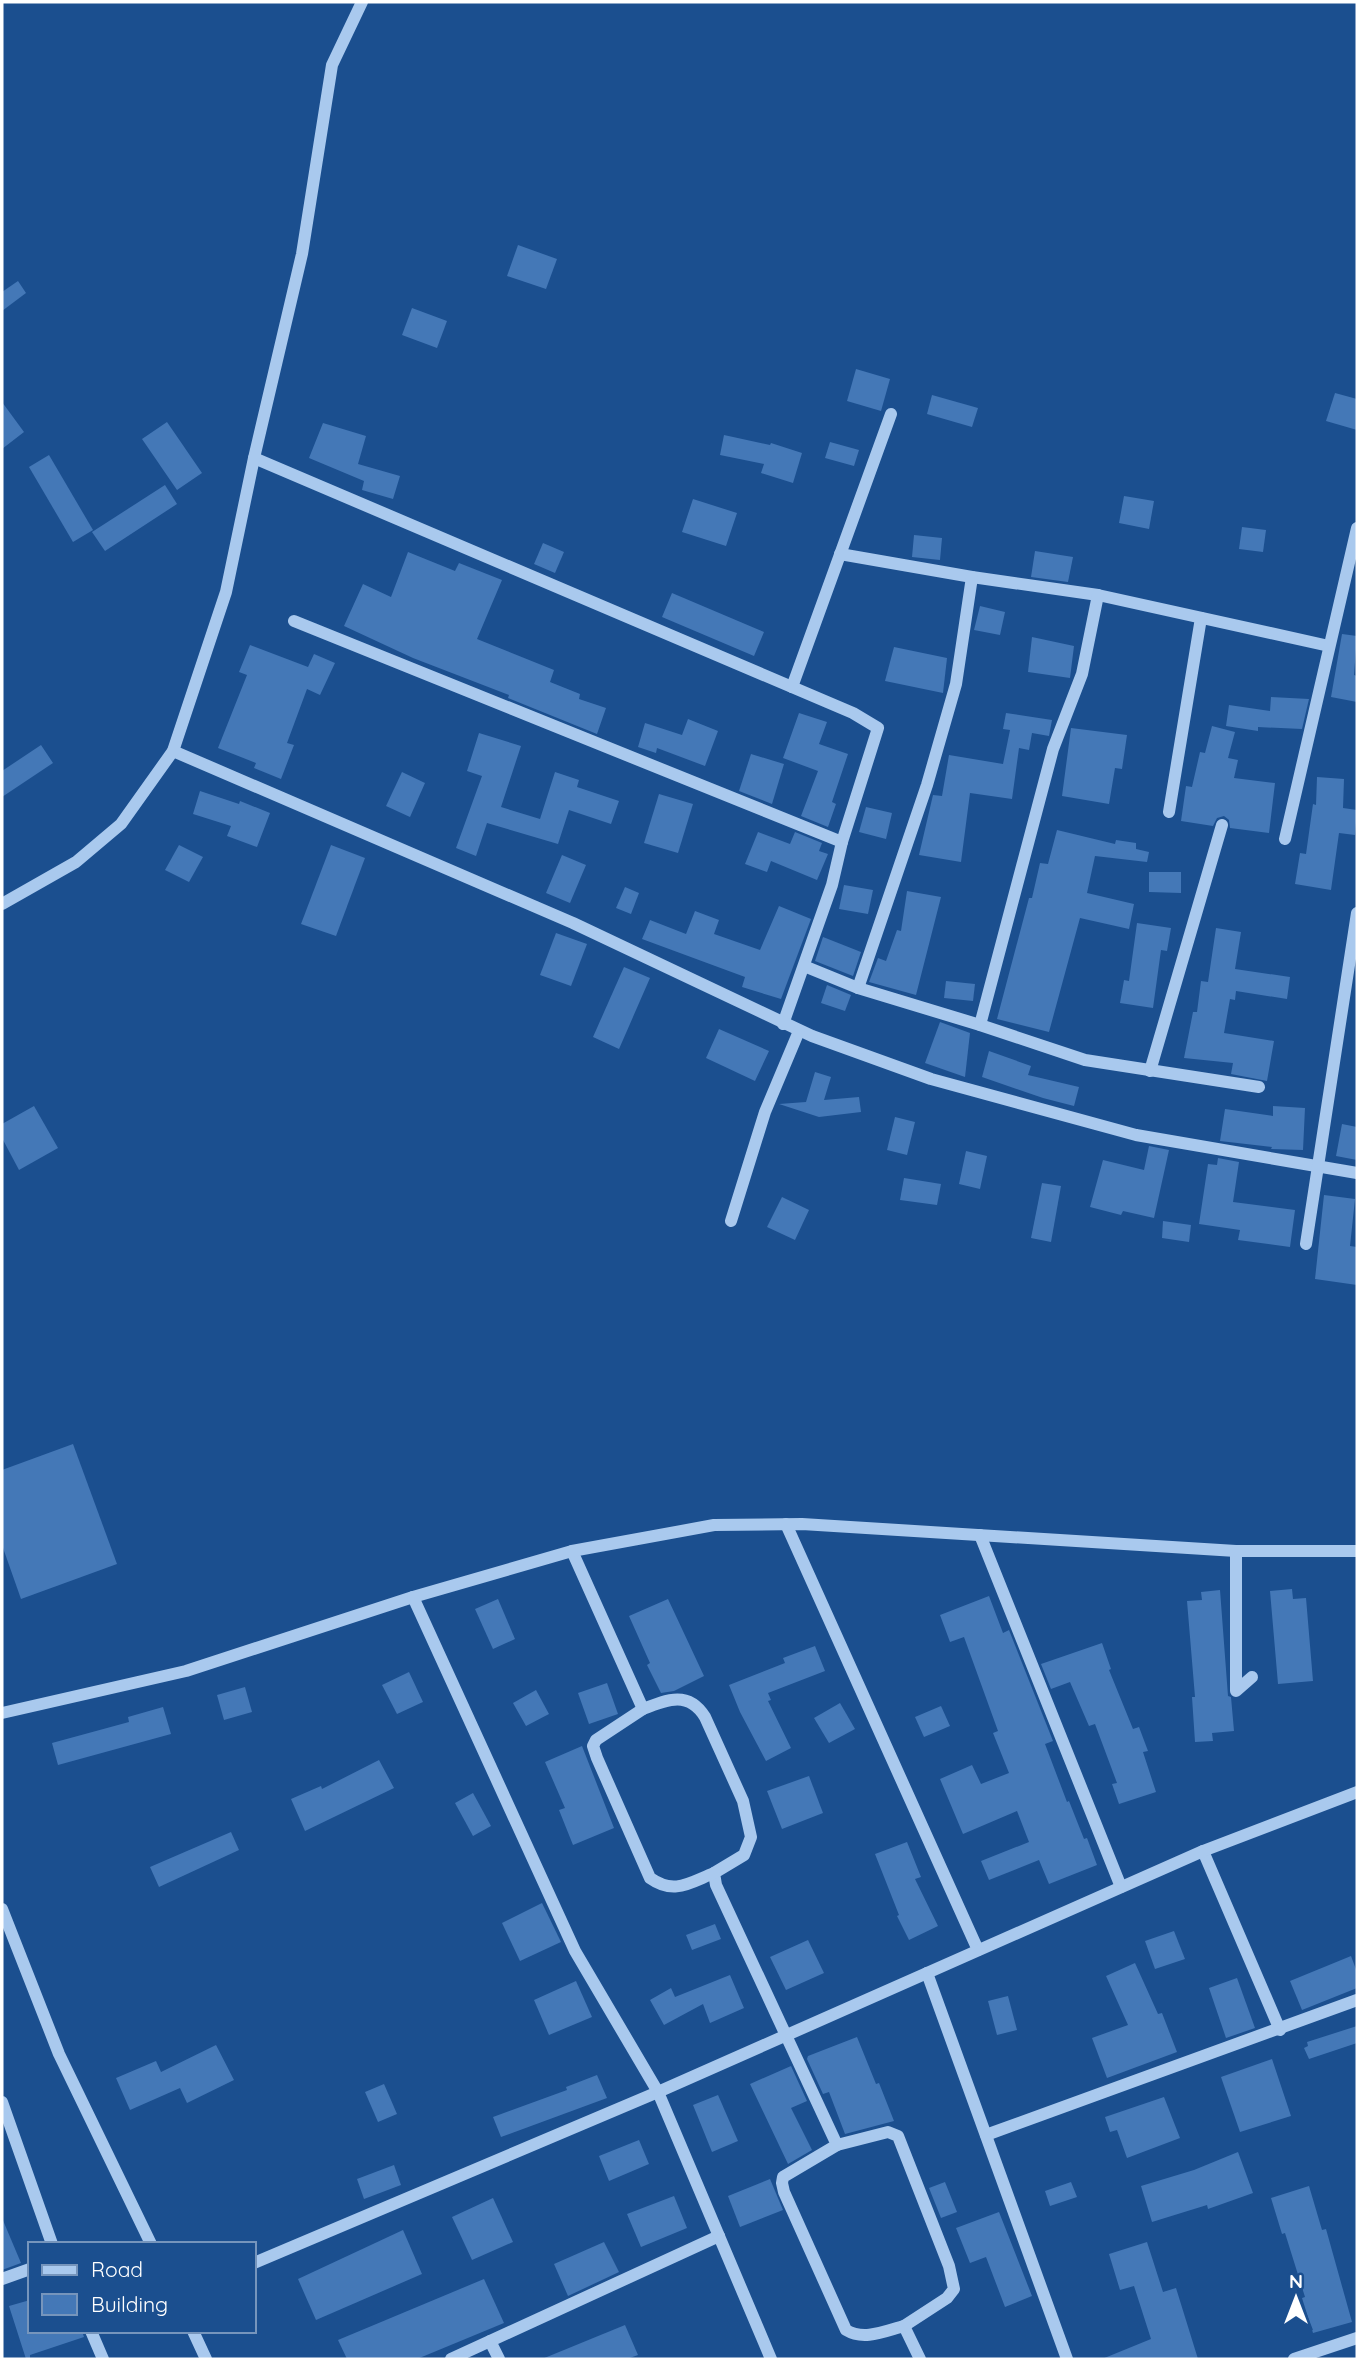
<svg xmlns="http://www.w3.org/2000/svg" width="1359" height="2361" font-family="Quicksand,sans-serif">
<style>
.building{fill:#4478b7}
.lines{fill:none;stroke-linecap:round;stroke-linejoin:round}
.minor{stroke:#a9c9ee;stroke-width:12}
</style>
<rect width="100%" height="100%" fill="#1b4f8f"/>
<g class="building">
<path d="M518 245 557 259 546 289 507 276Z"/>
<path d="M18 281 26 293 2 311V292Z"/>
<path d="M412 308 447 321 437 348 402 335Z"/>
<path d="M856 369 890 379 881 411 847 401Z"/>
<path d="M1335 393 1357 399V430L1326 421Z"/>
<path d="M932 395 978 408 972 427 927 414Z"/>
<path d="M2 402 24 432 2 449Z"/>
<path d="M167 422 202 473 177 490 142 439Z"/>
<path d="M323 423 366 436 358 464 400 476 393 499 362 490 364 481 309 458Z"/>
<path d="M724 435 770 445 771 443 802 453 793 483 761 473 764 464 720 455Z"/>
<path d="M830 442 859 450 854 466 825 458Z"/>
<path d="M49 455 93 530 73 542 29 467Z"/>
<path d="M165 485 177 504 105 551 92 532Z"/>
<path d="M1124 496 1154 501 1149 529 1119 523Z"/>
<path d="M693 499 737 513 726 546 682 532Z"/>
<path d="M1242 527 1266 530 1263 552 1239 549Z"/>
<path d="M914 535 942 538 940 560 912 557Z"/>
<path d="M543 543 564 552 555 573 534 564Z"/>
<path d="M1035 551 1073 557 1068 582 1031 577Z"/>
<path d="M408 552 455 571 459 563 502 580 477 639 554 670 550 682 580 694 579 699 606 708 597 734 508 698 509 695 413 658 344 626 363 584 391 597Z"/>
<path d="M672 593 764 632 754 656 662 617Z"/>
<path d="M980 606 1005 612 1000 635 974 630Z"/>
<path d="M1342 634 1357 636 1354 675 1357 676V702L1331 697Z"/>
<path d="M1032 637 1074 646 1070 678 1028 672Z"/>
<path d="M250 645 308 667 314 654 335 663 320 695 307 689 287 743 294 745 281 779 254 768 256 763 218 748 247 675 239 672Z"/>
<path d="M894 647 947 658 943 693 885 681Z"/>
<path d="M1271 697 1309 699 1302 729 1258 727V731L1226 726 1229 705 1270 711Z"/>
<path d="M799 713 827 722 819 744 848 754 832 802 836 804 828 827 801 816 818 771 783 758Z"/>
<path d="M1006 713 1052 720 1049 736 1032 733 1029 750 1019 748 1012 799 970 793 961 862 919 855 933 795 942 796 949 755 1003 764 1010 730 1003 729Z"/>
<path d="M688 719 718 731 705 766 657 748 656 753 638 747 645 723 682 735Z"/>
<path d="M1212 726 1235 732 1228 758 1238 760 1234 778 1275 783 1269 833 1230 828 1229 820 1224 816 1217 818 1213 826 1181 821 1186 786 1192 787 1200 752 1205 753Z"/>
<path d="M1071 728 1127 735 1122 769 1115 768 1109 804 1062 796Z"/>
<path d="M479 733 521 746 501 807 540 819 555 772 579 780 577 787 619 801 611 824 569 810 558 844 487 823 476 856 456 848 482 776 467 771Z"/>
<path d="M41 745 53 763 2 797V771Z"/>
<path d="M751 754 784 764 772 804 739 791Z"/>
<path d="M402 772 425 783 410 817 386 806Z"/>
<path d="M1317 777 1344 779 1343 808 1357 810 1355 835 1339 833 1331 890 1295 884 1300 853 1306 854 1313 804 1316 805Z"/>
<path d="M200 791 239 804 240 801 270 813 257 847 227 836 231 826 193 814Z"/>
<path d="M659 794 693 804 678 853 644 843Z"/>
<path d="M866 807 892 813 886 839 859 832Z"/>
<path d="M1057 830 1115 844 1116 840 1136 843V849L1149 852 1147 862 1095 856 1087 893 1134 904 1129 929 1080 918 1049 1032 997 1019 1029 898H1032L1040 863 1048 864Z"/>
<path d="M758 832 790 844 795 832 822 843 819 851 828 854 817 880 771 861 767 872 745 864Z"/>
<path d="M179 845 203 857 189 882 165 870Z"/>
<path d="M331 845 365 858 336 936 301 924Z"/>
<path d="M562 855 586 865 570 903 546 893Z"/>
<path d="M1149 872H1181V893L1149 892Z"/>
<path d="M844 885 873 890 868 914 839 909Z"/>
<path d="M625 887 639 893 631 914 616 908Z"/>
<path d="M907 891 941 897 916 995 869 982 878 958 886 961 897 930 901 931Z"/>
<path d="M779 906 811 919 781 999 742 987 745 977 642 939 650 920 686 934 695 911 719 920 714 934 760 950Z"/>
<path d="M1137 923 1171 928 1167 951 1161 950 1153 1008 1120 1003 1124 980 1129 981Z"/>
<path d="M1216 928 1241 932 1235 969 1290 977 1287 999 1236 991 1235 1000 1230 999 1224 1033 1274 1041 1267 1081 1231 1074 1233 1063 1184 1058 1193 1012H1197L1201 981 1208 982Z"/>
<path d="M556 933 587 944 571 986 540 975Z"/>
<path d="M823 937 861 952 853 976 815 961Z"/>
<path d="M624 967 650 978 619 1049 593 1037Z"/>
<path d="M946 981 975 984 973 1001 944 998Z"/>
<path d="M827 985 851 995 845 1011 821 1003Z"/>
<path d="M940 1022 970 1033 965 1077 925 1063Z"/>
<path d="M719 1029 769 1051 755 1081 706 1058Z"/>
<path d="M989 1051 1031 1066 1028 1075 1079 1087 1074 1106 1043 1098 982 1077Z"/>
<path d="M815 1072 831 1077 824 1100 859 1097 861 1112 819 1117 779 1104 806 1102Z"/>
<path d="M34 1106 58 1148 19 1170 2 1138V1124Z"/>
<path d="M1273 1106 1305 1108 1303 1150 1271 1149 1272 1147 1220 1141 1225 1109 1273 1116Z"/>
<path d="M895 1117 915 1122 907 1155 887 1150Z"/>
<path d="M1342 1124 1357 1127V1160L1336 1156Z"/>
<path d="M1149 1146 1169 1150 1154 1218 1123 1211 1121 1215 1090 1207 1103 1160 1144 1170Z"/>
<path d="M966 1151 987 1156 980 1189 959 1184Z"/>
<path d="M1218 1158 1239 1162 1233 1202 1295 1210 1290 1247 1238 1240 1240 1230 1199 1224 1208 1164 1217 1165Z"/>
<path d="M904 1178 941 1184 937 1205 900 1200Z"/>
<path d="M1042 1183 1061 1186 1051 1242 1031 1238Z"/>
<path d="M1324 1195 1355 1199 1350 1246 1357 1247V1285L1315 1279Z"/>
<path d="M782 1197 809 1210 795 1240 767 1227Z"/>
<path d="M1163 1221 1191 1225 1189 1242 1162 1238Z"/>
<path d="M73 1444 117 1564 21 1599 2 1545V1470Z"/>
<path d="M1292 1589 1293 1599 1306 1598 1313 1681 1278 1684 1270 1591Z"/>
<path d="M1220 1590 1228 1696 1231 1697 1234 1731 1212 1733 1213 1741 1195 1742 1192 1697H1195L1187 1601 1202 1600 1201 1592Z"/>
<path d="M989 1596 1003 1633 1009 1630 1053 1741 1045 1744 1067 1802 1069 1801 1084 1839 1087 1838 1097 1865 1049 1884 1039 1860 989 1880 981 1861 1029 1842 1017 1811 963 1834 940 1779 972 1765 981 1784 1009 1773 993 1733 998 1731 964 1637 950 1642 940 1615Z"/>
<path d="M498 1599 515 1639 493 1649 475 1609Z"/>
<path d="M668 1599 704 1676 674 1691 661 1693 647 1665 650 1663 629 1616Z"/>
<path d="M1102 1643 1111 1669 1109 1670 1133 1729 1139 1727 1148 1751 1143 1752 1156 1792 1119 1804 1112 1784 1117 1783 1095 1724 1089 1726 1070 1682 1051 1689 1041 1664Z"/>
<path d="M815 1646 825 1671 768 1693 771 1700 768 1701 791 1748 766 1761 740 1712 729 1685 785 1663 783 1658Z"/>
<path d="M409 1672 423 1702 397 1714 382 1685Z"/>
<path d="M607 1683 618 1714 589 1724 578 1693Z"/>
<path d="M245 1687 252 1712 224 1720 217 1695Z"/>
<path d="M536 1690 549 1714 526 1726 513 1703Z"/>
<path d="M840 1703 855 1729 829 1743 814 1718Z"/>
<path d="M941 1706 950 1726 924 1737 915 1717Z"/>
<path d="M163 1707 171 1734 58 1765 52 1743 129 1722 128 1717Z"/>
<path d="M582 1746 614 1828 573 1845 559 1810 565 1808 545 1762Z"/>
<path d="M379 1760 394 1788 305 1831 291 1799 321 1786 322 1789Z"/>
<path d="M809 1776 823 1813 782 1829 767 1791Z"/>
<path d="M473 1793 491 1826 473 1836 455 1803Z"/>
<path d="M231 1832 239 1850 159 1887 150 1867Z"/>
<path d="M907 1842 921 1877 915 1879 938 1926 909 1940 897 1916 899 1915 875 1854Z"/>
<path d="M542 1903 561 1942 520 1961 502 1923Z"/>
<path d="M715 1924 721 1939 692 1950 686 1935Z"/>
<path d="M1174 1931 1185 1959 1155 1969 1145 1941Z"/>
<path d="M808 1940 824 1973 786 1990 770 1957Z"/>
<path d="M1351 1956 1357 1972V1988L1302 2010 1290 1981Z"/>
<path d="M1135 1963 1158 2014 1162 2013 1177 2052 1107 2078 1092 2038 1128 2025 1106 1976Z"/>
<path d="M730 1975 744 2008 710 2023 703 2004 664 2025 650 2000 671 1988 675 1997Z"/>
<path d="M1237 1978 1255 2028 1226 2038 1209 1988Z"/>
<path d="M576 1981 592 2017 549 2035 534 2000Z"/>
<path d="M1008 1996 1017 2030 997 2035 988 2001Z"/>
<path d="M1357 2026V2043L1309 2059 1304 2048 1308 2046 1307 2042Z"/>
<path d="M857 2037 876 2084 879 2083 894 2121 845 2134 829 2092 823 2094 807 2059 808 2056Z"/>
<path d="M216 2045 234 2080 187 2103 180 2088 130 2110 116 2078 156 2061 161 2072Z"/>
<path d="M1272 2059 1291 2116 1240 2132 1221 2077Z"/>
<path d="M791 2066 807 2101 791 2108 812 2150 788 2164 750 2084Z"/>
<path d="M597 2075 607 2098 501 2137 493 2117 567 2090 566 2087Z"/>
<path d="M384 2084 397 2114 378 2122 365 2092Z"/>
<path d="M718 2095 738 2141 712 2152 693 2105Z"/>
<path d="M1164 2097 1180 2138 1127 2158 1117 2130 1110 2132 1105 2117Z"/>
<path d="M639 2140 649 2164 609 2181 599 2156Z"/>
<path d="M1238 2152 1253 2193 1208 2209 1207 2205 1152 2222 1141 2186 1194 2170Z"/>
<path d="M394 2165 401 2185 364 2199 357 2179Z"/>
<path d="M770 2179 783 2210 740 2227 728 2196Z"/>
<path d="M945 2182 957 2212 941 2218 929 2188Z"/>
<path d="M1071 2182 1077 2197 1050 2206 1045 2191Z"/>
<path d="M1309 2186 1322 2230 1326 2229 1352 2322 1313 2333 1302 2298 1305 2297 1285 2233 1282 2234 1271 2198Z"/>
<path d="M674 2196 687 2228 641 2247 627 2214Z"/>
<path d="M493 2198 513 2242 472 2260 452 2217Z"/>
<path d="M999 2212 1032 2296 1005 2307 986 2257 970 2263 956 2228Z"/>
<path d="M2 2218 21 2263 2 2270Z"/>
<path d="M403 2230 422 2274 316 2320 298 2279Z"/>
<path d="M604 2242 619 2272 568 2296 554 2264Z"/>
<path d="M1147 2242 1163 2292 1176 2288 1198 2359H1102L1151 2339 1134 2286 1120 2290 1109 2254Z"/>
<path d="M484 2279 504 2323 417 2359H347L338 2340Z"/>
<path d="M30 2300V2331H82L84 2337 30 2355V2359H26L9 2306Z"/>
<path d="M625 2325 638 2355 627 2359H542Z"/>
</g>
<g class="lines">
<g class="minor">
<path d="M254 458 853 713 878 728 842 842 832 885 783 1024"/>
<path d="M840 554 972 577 1098 595 1329 646"/>
<path d="M294 621 842 842"/>
<path d="M792 687 891 414"/>
<path d="M173 751 573 923 812 1036 931 1079 1136 1135 1357 1173"/>
<path d="M1169 812 1201 618"/>
<path d="M1285 839 1357 528"/>
<path d="M2 904 76 862 121 824 173 751 226 592 254 458 302 254 332 65 362 2"/>
<path d="M804 966 858 988 980 1025 1085 1060 1259 1087"/>
<path d="M858 988 927 785 956 684 972 577"/>
<path d="M980 1025 1053 749 1082 674 1098 595"/>
<path d="M1150 1071 1222 825"/>
<path d="M731 1221 765 1112 799 1031"/>
<path d="M1306 1244 1357 913"/>
<path d="M786 1524 978 1950"/>
<path d="M980 1535 1121 1887"/>
<path d="M572 1551 643 1709C668 1699 689 1691 705 1717L743 1801 751 1837 744 1855 714 1873 716 1885 837 2145 783 2177 782 2183 784 2192 846 2330C864 2341 885 2331 904 2326L920 2359"/>
<path d="M1236 1551V1691L1252 1677"/>
<path d="M643 1709 596 1740 593 1746 597 1758 650 1878C674 1895 689 1883 714 1873"/>
<path d="M2 1713 186 1671 413 1597 572 1551 714 1525 802 1524 1236 1551H1357"/>
<path d="M1203 1851 1280 2030"/>
<path d="M2 1909 59 2054 151 2244"/>
<path d="M927 1973 1067 2359"/>
<path d="M2 2102 52 2244"/>
<path d="M986 2135 1357 2000"/>
<path d="M837 2145 888 2132 898 2136 949 2266 954 2289 947 2298 904 2326"/>
<path d="M254 2263 658 2092 575 1951 413 1597"/>
<path d="M2 2279 30 2269"/>
<path d="M91 2331 103 2359"/>
<path d="M193 2331 206 2359"/>
<path d="M490 2341 499 2359"/>
<path d="M451 2359 719 2236"/>
<path d="M771 2359 658 2092 1203 1851 1357 1792"/>
<path d="M1294 2359 1357 2338"/>
</g>
</g>
<rect width="1359" height="2361" fill="none" stroke="#ffffff" stroke-width="7"/>
<rect x="28" y="2242" width="228" height="91" fill="#1b4f8f" stroke="#7695bc" stroke-width="2"/>
<rect x="42" y="2265" width="35" height="10" fill="#a9c9ee" stroke="#7695bc" stroke-width="2"/>
<text x="91" y="2277" font-size="21" fill="#ffffff">Road</text>
<rect x="42" y="2294" width="35" height="21" fill="#4478b7" stroke="#7695bc" stroke-width="2"/>
<text x="91" y="2312" font-size="21" fill="#ffffff">Building</text>
<g transform="translate(1296 2298)" stroke="#1b4f8f" stroke-width="5" paint-order="stroke">
<path d="M0-5L12 26L0 18L-12 26Z" fill="#ffffff"/>
<text y="-10" font-size="19" font-weight="bold" text-anchor="middle" fill="#ffffff">N</text>
</g>
</svg>
